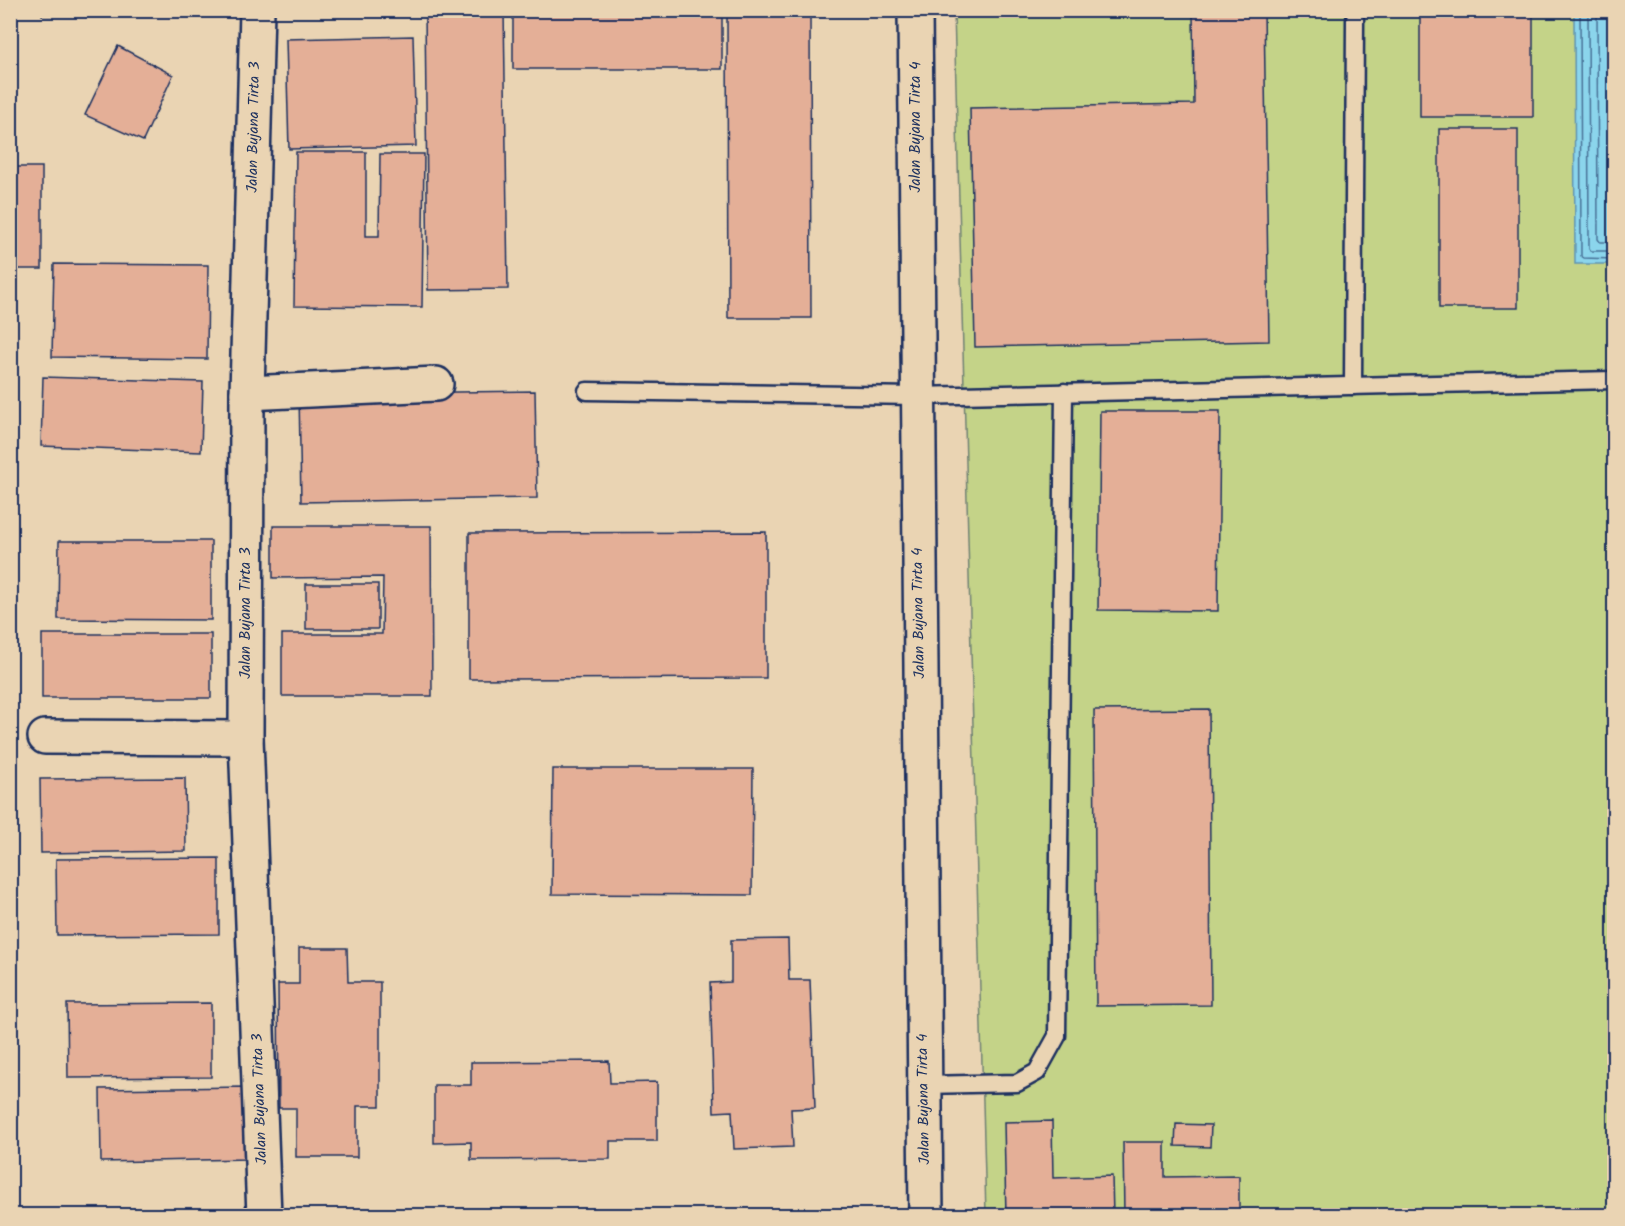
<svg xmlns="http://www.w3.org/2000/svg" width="1625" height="1226" font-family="Kalam,sans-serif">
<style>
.green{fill:#c4d388;stroke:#708173;stroke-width:1.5}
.water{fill:#8bd5ec;stroke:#5e93b3;stroke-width:1.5}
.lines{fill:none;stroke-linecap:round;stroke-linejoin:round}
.shore{stroke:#487197;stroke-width:1.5}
.building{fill:#e4af97;stroke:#1b2f5e;stroke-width:1.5}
.lane-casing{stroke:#1b2f5e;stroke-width:21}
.street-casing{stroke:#1b2f5e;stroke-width:38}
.secondary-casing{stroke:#1b2f5e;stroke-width:38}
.lane{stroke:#ead4b3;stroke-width:16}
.street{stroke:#ead4b3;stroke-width:33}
.secondary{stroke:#ead4b3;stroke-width:33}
.labels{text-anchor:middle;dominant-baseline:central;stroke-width:4.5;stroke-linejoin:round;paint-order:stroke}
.street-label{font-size:15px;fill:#1b2f5e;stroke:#ead4b3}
</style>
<rect width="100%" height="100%" fill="#ead4b3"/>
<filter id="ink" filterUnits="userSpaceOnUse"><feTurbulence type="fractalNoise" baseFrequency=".0167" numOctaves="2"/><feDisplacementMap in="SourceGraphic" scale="12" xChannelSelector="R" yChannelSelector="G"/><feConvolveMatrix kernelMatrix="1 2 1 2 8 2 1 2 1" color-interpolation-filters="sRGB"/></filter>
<g filter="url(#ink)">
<path class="green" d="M954 11H1614V1215H986Z"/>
<path class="water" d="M1574 11H1614V264H1575Z"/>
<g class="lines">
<g class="shore">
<path d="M1580 10 1581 256 1584 258 1614 259"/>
<path d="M1588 10 1589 248 1591 251H1614"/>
<path d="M1597 10 1598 239 1600 242H1614"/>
</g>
</g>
<g class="building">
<path d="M42 10H122V16L42 15Z"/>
<path d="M425 10H504L508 289 428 290Z"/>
<rect x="513" y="10" width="209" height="59"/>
<path d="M1193 10H1264L1269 341 975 347 970 108 1194 104Z"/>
<rect x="1420" y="10" width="113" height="107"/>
<path d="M810 15 811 318H728L727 16Z"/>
<path d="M413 36 416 146 289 149 286 39Z"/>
<path d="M118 46 173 75 143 141 85 115Z"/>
<rect x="1439" y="129" width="79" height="179"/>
<path d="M296 152H366V236H379L380 154H424L422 307 294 306Z"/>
<rect x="17" y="167" width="25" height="102"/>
<path d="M54 264 208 265 207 359 52 357Z"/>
<path d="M43 377 203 382 201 452 41 446Z"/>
<path d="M535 391 537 498 301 502 299 394Z"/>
<path d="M1100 411H1220L1218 611 1098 610Z"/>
<path d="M273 526H431L432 696H282V634H382L383 577 273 578Z"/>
<path d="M766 532V678L469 679V533Z"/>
<path d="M59 541H211V620L58 619Z"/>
<rect x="306" y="584" width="72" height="45"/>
<rect x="42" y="634" width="169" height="64"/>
<path d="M1209 709 1211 1005 1096 1006 1094 710Z"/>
<path d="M553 769H753L752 895 552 894Z"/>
<path d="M185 778 186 851 41 853 40 779Z"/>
<path d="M219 858V934L57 935 56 859Z"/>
<path d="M788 939 789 980H810L815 1108 791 1109 793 1147 734 1149 732 1111 714 1112 710 983 731 982V940Z"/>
<path d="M299 948H347L348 982H380V1106H357V1157H296V1108H279L278 984H299Z"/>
<path d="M211 1003V1077L68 1078 67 1004Z"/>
<path d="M609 1061 610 1083 657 1082V1141H610V1159L471 1160V1142L434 1143V1085H471V1062Z"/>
<path d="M246 1087 248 1159 101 1162 100 1089Z"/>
<path d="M1052 1121 1053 1178 1112 1176 1113 1216H1006L1004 1122Z"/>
<path d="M1176 1124 1211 1125 1210 1147 1175 1146Z"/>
<path d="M1123 1142H1165V1177L1239 1176V1216H1124Z"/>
</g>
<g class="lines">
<g class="lane-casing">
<g id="lane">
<path d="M1353 386 1355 19"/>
<path d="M587 391 917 396 1614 380"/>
<path d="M924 1085 1017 1083 1037 1072 1057 1036 1064 392"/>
</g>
</g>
<g class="street-casing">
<g id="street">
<path d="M257 10 247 393 246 738 264 1216"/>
<path d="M247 393 436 384"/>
<path d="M45 737 246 738"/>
</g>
</g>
<g class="secondary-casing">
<path id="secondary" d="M915 10 926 1216"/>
</g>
<use href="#lane" class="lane"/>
<use href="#street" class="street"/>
<use href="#secondary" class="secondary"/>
</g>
</g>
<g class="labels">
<g class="street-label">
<text transform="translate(254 127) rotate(-89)">Jalan Bujana Tirta 3</text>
<text transform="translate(916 127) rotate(-90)">Jalan Bujana Tirta 4</text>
<text transform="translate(246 613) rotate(-90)">Jalan Bujana Tirta 3</text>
<text transform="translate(919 613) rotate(-91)">Jalan Bujana Tirta 4</text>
<text transform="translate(260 1099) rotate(-92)">Jalan Bujana Tirta 3</text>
<text transform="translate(924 1099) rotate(-91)">Jalan Bujana Tirta 4</text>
</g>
</g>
<rect width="1625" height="1226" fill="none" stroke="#ead4b3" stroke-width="36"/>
<rect x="18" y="18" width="1589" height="1190" fill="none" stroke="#1b2f5e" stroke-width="2" filter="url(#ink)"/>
</svg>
